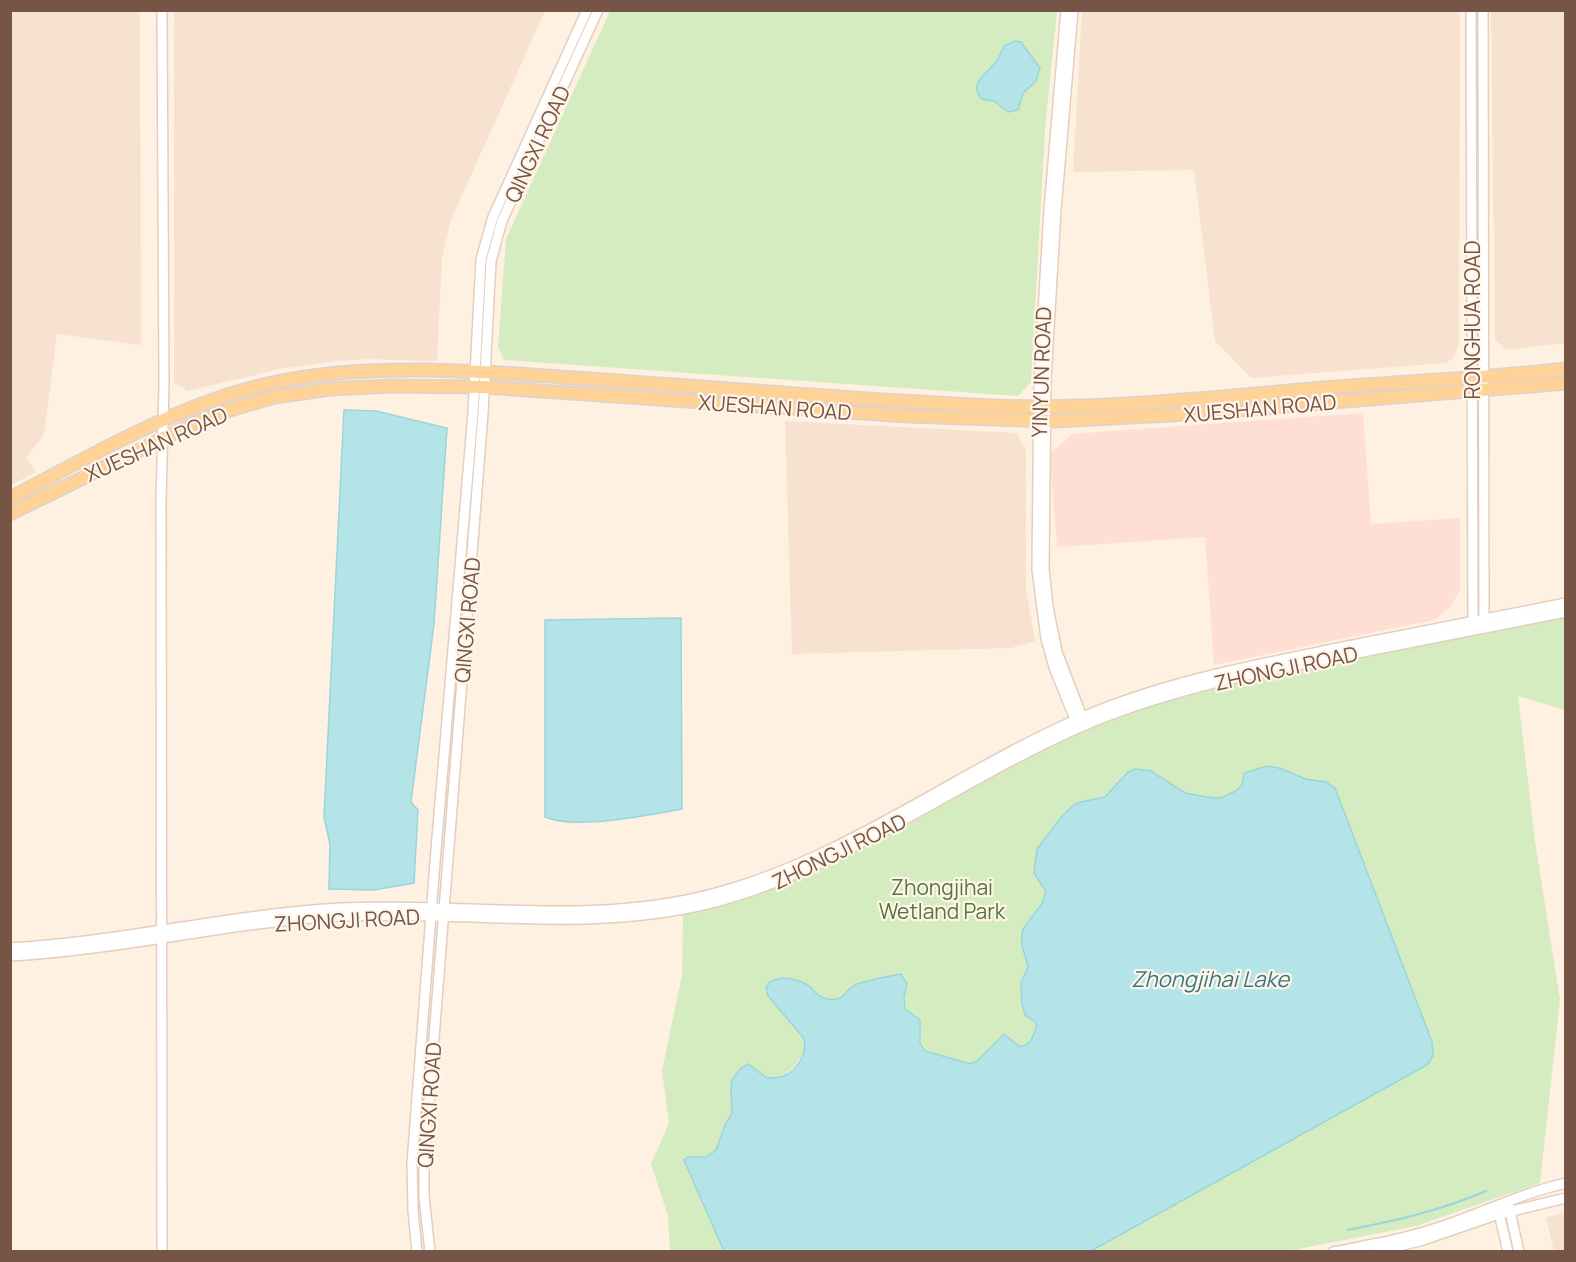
<svg xmlns="http://www.w3.org/2000/svg" width="1576" height="1262" font-family="Manrope,sans-serif">
<style>
.residential{fill:#f6e2cf}
.commercial{fill:#ffded4}
.green{fill:#d4ecbf}
.water{fill:#b5e4e8;stroke:#9ad5db;stroke-width:1.5}
.lines{fill:none;stroke-linecap:round;stroke-linejoin:round}
.stream{stroke:#9ad5db;stroke-width:2}
.minor-casing{stroke:#e5cebf;stroke-width:12}
.major-casing{stroke:#dcd3cf;stroke-width:15}
.minor{stroke:#fff;stroke-width:9}
.major{stroke:#ffd297;stroke-width:12}
.labels{text-anchor:middle;dominant-baseline:central;stroke-width:4.5;stroke-linejoin:round;paint-order:stroke}
.street-label{font-size:21px;fill:#775546;stroke:#fff5e9}
.park-label{font-size:21px;fill:#51783b;stroke:#fff5e9}
.water-label{font-size:22px;font-style:italic;fill:#39767e;stroke:#fff5e9}
</style>
<rect width="100%" height="100%" fill="#fef1e1"/>
<g class="residential">
<path d="M11 10 140 11 141 345 57 334 44 435 26 458 36 472 11 485Z"/>
<path d="M174 11H545L451 220 442 258 437 361 366 359 338 361 280 369 188 391 174 383Z"/>
<path d="M1082 11H1460L1459 344 1453 358 1446 363 1251 378 1215 341 1194 170 1073 172Z"/>
<path d="M1491 11H1565V343L1506 350 1495 340Z"/>
<path d="M785 421 1017 433 1026 451V589L1035 641 1011 648 792 654Z"/>
<path d="M1565 1212V1251H1554L1546 1218Z"/>
</g>
<path class="commercial" d="M1363 413 1371 524 1460 518V590L1449 609 1434 620 1214 665 1205 537 1057 547 1050 454 1072 434Z"/>
<g class="green">
<path d="M610 11H1057L1045 130 1031 382 1018 396 504 360 498 347 506 239Z"/>
<path d="M1565 616V710L1518 696 1535 841 1560 1000 1540 1183 1416 1226 1288 1251H1091L1427 1065 1433 1056 1432 1042 1335 788 1322 781 1306 779 1271 766 1245 773C1243 778 1243 783 1241 787 1230 804 1194 799 1179 790 1166 782 1152 766 1134 769 1120 772 1116 792 1104 798 1097 801 1088 801 1081 802L1040 883C1053 899 1032 917 1023 929 1020 945 1025 953 1028 967L1022 979V1009L1037 1025 1028 1044 1021 1047 1006 1035 999 1038 977 1061 971 1064 933 1054 921 1048 920 1020 905 1009V994L851 989C839 1003 822 1002 810 989L770 999 803 1037C808 1047 805 1051 799 1059 790 1073 784 1078 767 1078L748 1064 740 1069 731 1084 732 1113 727 1120 717 1148 708 1156H699L684 1160 724 1251H670L668 1216 651 1164 669 1123 662 1071 682 975 683 914 716 907 755 895 821 867 1037 752 1099 723 1205 687Z"/>
</g>
<g class="water">
<path d="M1015 41 1021 42 1040 68 1036 81 1023 93 1018 110 1008 112 994 101 982 99C968 84 986 74 995 63 1000 58 1001 50 1005 45Z"/>
<path d="M344 410 376 411 447 428 434 624 411 802 418 810 414 883 374 890 329 889 330 844 324 817Z"/>
<path d="M681 618 682 809C650 815 575 830 545 817V620Z"/>
<path d="M1267 766 1279 768 1306 779 1326 782 1335 788 1432 1042 1433 1056 1427 1065 1091 1251H724L684 1160 688 1157H706L716 1150 725 1125 732 1113 731 1091 732 1080 740 1069 748 1064 767 1078C773 1078 781 1078 786 1075 798 1069 809 1049 803 1037L768 996 766 988 770 982C781 976 794 978 806 984 814 988 816 998 828 999 845 1002 845 990 855 985 863 981 891 976 901 974L907 984 904 998 905 1009 920 1020V1044L925 1051 971 1064 977 1061 1004 1034 1019 1046H1025L1031 1040 1037 1026 1035 1022 1025 1015 1022 1004 1021 983 1028 967C1025 950 1019 949 1023 929L1043 902 1045 894V890L1034 873 1037 849 1063 815 1074 805 1081 802 1105 797 1128 772 1135 769 1151 771 1185 793 1212 798H1221L1236 791 1242 785 1244 773Z"/>
</g>
<g class="lines">
<path class="stream" d="M1348 1230C1398 1220 1439 1211 1486 1191"/>
<g class="minor-casing">
<g id="minor">
<path d="M1066 10 1049 210 1039 380 1037 569 1046 639 1055 670 1077 724"/>
<path d="M1073 10 1056 210 1046 380 1044 569 1048 607 1057 652 1084 722"/>
<path d="M1471 10 1473 626"/>
<path d="M1483 10 1484 626"/>
<path d="M10 948C121 942 230 914 341 908 465 902 590 926 712 894 847 859 958 770 1085 716 1167 681 1255 665 1343 647 1417 633 1491 618 1566 603"/>
<path d="M10 956C121 950 230 922 341 916 465 910 589 934 712 903 849 867 963 776 1092 722 1173 689 1257 672 1343 656 1417 641 1491 627 1566 612"/>
<path d="M1509 1207 1519 1252"/>
<path d="M1498 1209 1508 1252"/>
<path d="M162 1252 161 500 164 384 162 10"/>
<path d="M417 1252 413 1210 412 1164 435 862 473 413 481 259 493 217 587 10"/>
<path d="M430 1252 424 1196V1165L483 413 491 261 502 221 598 10"/>
<path d="M1333 1252C1369 1245 1405 1239 1440 1227 1482 1213 1522 1193 1566 1183"/>
<path d="M1373 1252 1420 1241 1499 1214 1566 1198"/>
</g>
</g>
<g class="major-casing">
<g id="major">
<path d="M10 498C93 455 180 403 272 383 372 361 488 372 589 379 724 388 859 400 994 406 1100 410 1206 398 1312 389 1396 382 1481 379 1566 369"/>
<path d="M10 514 188 426 223 412 274 397 330 389 389 386 484 387 906 416 1054 421 1188 414 1566 383"/>
</g>
</g>
<use href="#minor" class="minor"/>
<use href="#major" class="major"/>
</g>
<g class="labels">
<g class="street-label">
<text transform="translate(537 144) rotate(-65)">QINGXI ROAD</text>
<text transform="translate(1472 320) rotate(-90)">RONGHUA ROAD</text>
<text transform="translate(1041 372) rotate(-88)">YINYUN ROAD</text>
<text transform="translate(775 407) rotate(4)">XUESHAN ROAD</text>
<text transform="translate(1260 408) rotate(-5)">XUESHAN ROAD</text>
<text transform="translate(156 444) rotate(-24)">XUESHAN ROAD</text>
<text transform="translate(467 620) rotate(-85)">QINGXI ROAD</text>
<text transform="translate(1286 668) rotate(-12)">ZHONGJI ROAD</text>
<text transform="translate(839 851) rotate(-26)">ZHONGJI ROAD</text>
<text transform="translate(347 920) rotate(-3)">ZHONGJI ROAD</text>
<text transform="translate(429 1105) rotate(-86)">QINGXI ROAD</text>
</g>
<g class="park-label">
<text x="942" y="887">Zhongjihai<tspan x="942" dy="24">Wetland Park</tspan></text>
</g>
<g class="water-label">
<text x="1210" y="979">Zhongjihai Lake</text>
</g>
</g>
<rect width="1576" height="1262" fill="none" stroke="#775546" stroke-width="24"/>
</svg>
